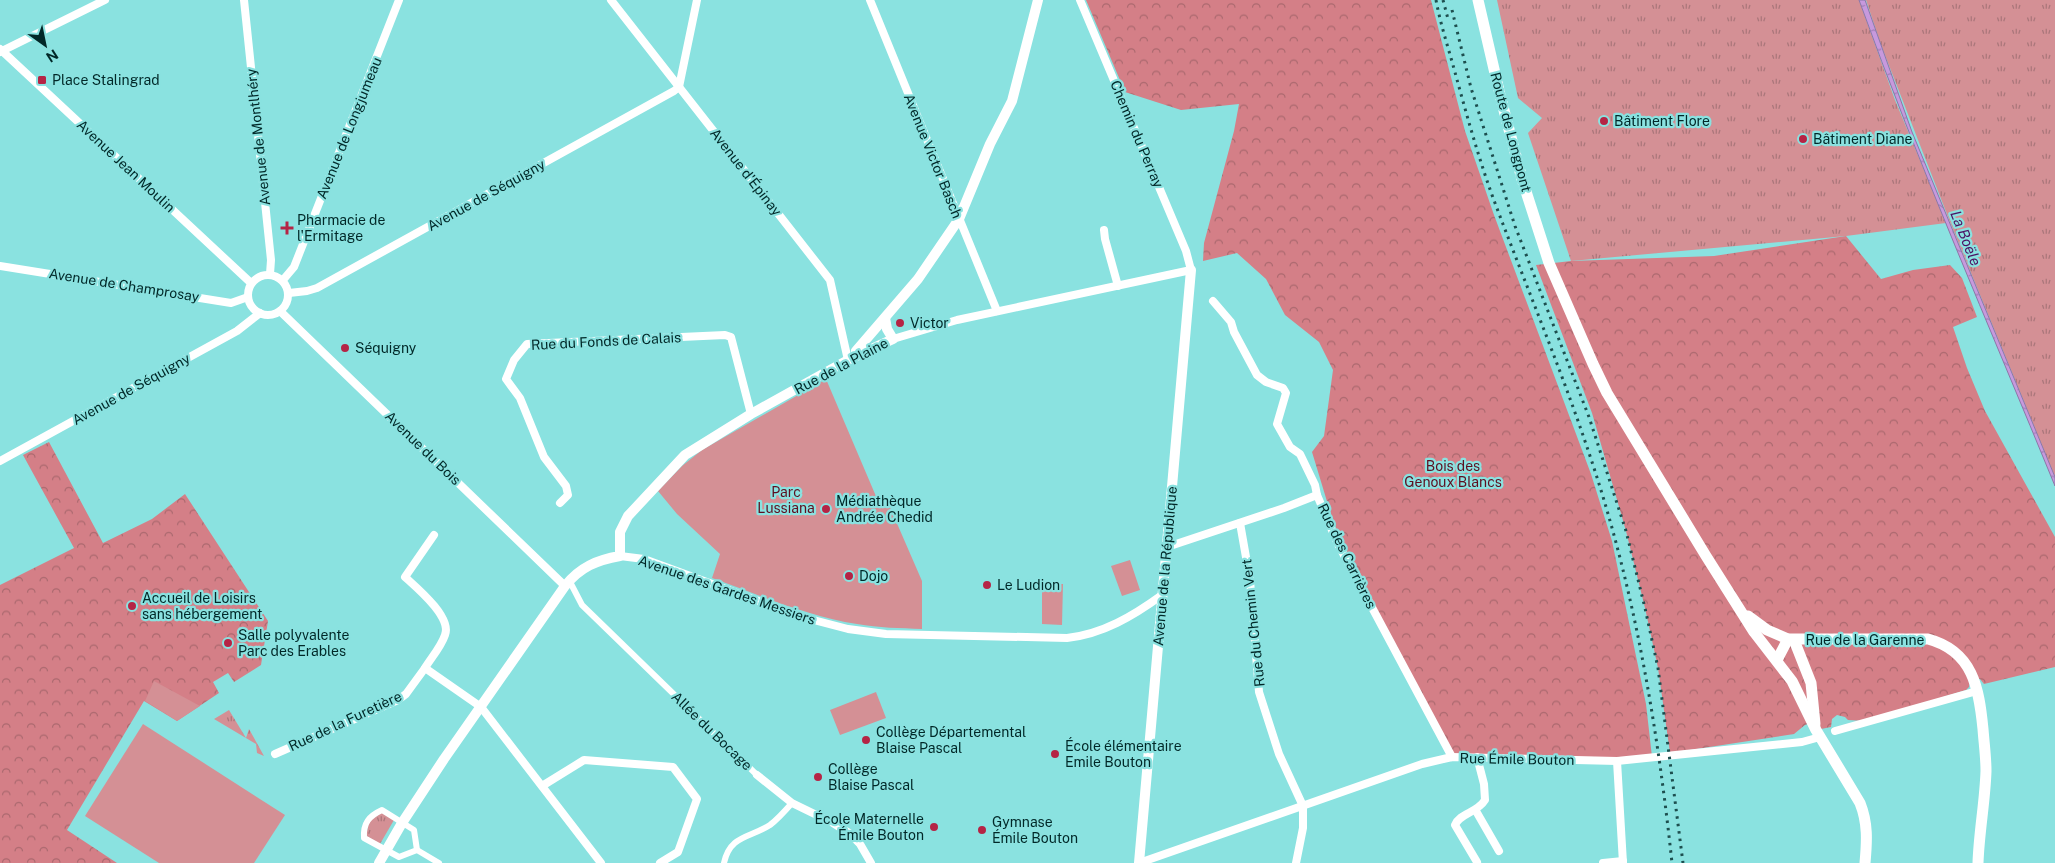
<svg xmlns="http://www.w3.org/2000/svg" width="2055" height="863" font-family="'Public Sans',sans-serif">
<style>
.grass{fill:url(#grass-tufts)}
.forest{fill:url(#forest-crowns)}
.green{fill:#d49095}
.water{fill:url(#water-ripples);stroke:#8c77a7}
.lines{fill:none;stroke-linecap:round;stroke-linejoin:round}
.pedestrian{stroke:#fff;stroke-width:6}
.minor{stroke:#fff;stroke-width:8}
.tertiary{stroke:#fff;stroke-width:10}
.secondary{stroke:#fff;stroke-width:11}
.rail{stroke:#1d4e4e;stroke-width:3;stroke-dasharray:2.5 5;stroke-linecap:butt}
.poi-dot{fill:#b52445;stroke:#8ae2e0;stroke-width:2}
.labels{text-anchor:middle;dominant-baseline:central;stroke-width:4.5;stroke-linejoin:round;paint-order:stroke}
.poi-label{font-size:14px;fill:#012828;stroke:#8ae2e0;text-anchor:start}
.street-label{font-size:14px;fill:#012828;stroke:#8ae2e0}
.park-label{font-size:14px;fill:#5d0f20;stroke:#8ae2e0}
.water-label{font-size:15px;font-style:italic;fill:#4d1364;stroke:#8ae2e0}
</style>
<defs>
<pattern id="grass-tufts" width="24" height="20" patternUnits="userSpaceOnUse" patternTransform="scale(1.25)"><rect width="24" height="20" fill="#d49095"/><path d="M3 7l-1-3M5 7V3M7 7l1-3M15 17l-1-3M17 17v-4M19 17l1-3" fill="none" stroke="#aa767a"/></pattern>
<pattern id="forest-crowns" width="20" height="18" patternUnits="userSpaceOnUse" patternTransform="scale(1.25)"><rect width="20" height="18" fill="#d47f87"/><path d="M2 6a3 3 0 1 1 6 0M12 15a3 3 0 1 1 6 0" fill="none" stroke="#aa686e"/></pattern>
<pattern id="water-ripples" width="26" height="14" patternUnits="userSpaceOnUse" patternTransform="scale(1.25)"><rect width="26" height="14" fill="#c799dd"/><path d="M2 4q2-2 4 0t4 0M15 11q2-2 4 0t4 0" fill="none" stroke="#9f7db3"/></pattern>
</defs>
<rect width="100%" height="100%" fill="#8ae2e0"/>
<g class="grass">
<path d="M1497 0H1859L1895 100 1946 223 1846 236 1571 261 1528 133 1542 118 1518 98Z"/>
<path d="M1866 0H2055V477L1950 222 1881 45Z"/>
<path d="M229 710 246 738 249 729 264 756 257 753 256 744 214 719Z"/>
<path d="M381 812 394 820 380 844 366 836 369 821Z"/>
</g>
<g class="forest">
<path d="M1086 0H1431L1465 131 1494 215 1591 474 1612 541 1646 704 1652 757 1650 759 1452 757 1341 542 1329 508 1312 452 1324 436 1333 370 1319 342 1285 315 1266 279 1237 253 1203 261 1204 243 1234 131 1239 104 1181 110 1125 92Z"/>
<path d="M1846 236 1881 279 1913 270 1950 265 1962 278 1977 317 1953 327 1967 368 1985 411 2055 537V667L1984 684 1980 679 1970 681 1969 687 1966 690 1865 721 1848 720 1845 717 1837 715 1832 719 1831 727 1821 729 1818 720 1805 725 1794 734 1670 753 1658 668 1645 608 1626 531 1592 413 1536 265 1571 261 1714 256Z"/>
<path d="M49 442 103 543 152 519 185 494 268 621 261 665 234 682 228 673 213 682 219 693 177 721 144 701 67 830 117 863H0V585L74 548 23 455Z"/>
</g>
<g class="green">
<path d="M826 379 881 508 889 505 922 581V629C900 628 879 628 857 624 807 616 759 595 712 578L720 554 677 514 658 491 682 466 702 450Z"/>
<path d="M1130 560 1140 590 1122 596 1111 566Z"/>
<path d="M1042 584H1063L1062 625 1042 624Z"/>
<path d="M154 681 200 706 177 721 145 701Z"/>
<path d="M876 692 886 718 840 735 830 710Z"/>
<path d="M143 724 285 815 254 863H159L85 816Z"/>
</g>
<path class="water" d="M1859 0H1865L1912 132 2055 477V486C1989 325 1918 164 1859 0Z"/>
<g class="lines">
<g class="pedestrian">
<path d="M569 580 582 605 757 775"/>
<path d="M382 810 414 830 417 850 399 857 364 838C363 823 369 816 382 810Z"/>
<path d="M417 850 439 863"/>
<path d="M724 863C730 835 750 838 770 825 778 819 785 811 792 803"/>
</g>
<g class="minor">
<path d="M244 0 271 260 270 274"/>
<path d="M611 0 830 280 848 360"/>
<path d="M870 0 997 311"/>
<path d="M0 49 251 283"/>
<path d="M0 52 105 0"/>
<path d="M1104 230 1105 239 1118 286"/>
<path d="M0 266 231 303 248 297"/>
<circle cx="268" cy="295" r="20"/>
<path d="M283 280 294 267 399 0"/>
<path d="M289 293 307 291 317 288 674 91 679 87 697 0"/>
<path d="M1213 301 1231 322 1234 332 1257 375 1266 382 1283 388 1286 393 1277 424 1290 447 1300 454 1315 485 1317 495 1337 542 1452 757"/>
<path d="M280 311 565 586"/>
<path d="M893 339 957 320 1191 270 1186 251 1080 0"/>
<path d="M0 461 237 331 260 313"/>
<path d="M560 503 568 495 566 486 544 457 520 398 506 379 514 360 527 344 725 335 731 337 751 414"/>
<path d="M1240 523 1250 580 1259 692 1279 754 1303 806V828L1296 863"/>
<path d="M1167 547 1284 508 1317 495"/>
<path d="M620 556 644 559 802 617 848 629 886 634 1067 638C1103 634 1133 616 1162 595"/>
<path d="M425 668C431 658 441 647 445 635 452 617 417 588 405 577L434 535"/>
<path d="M1835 731 1977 691"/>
<path d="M275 754 398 700 406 694 425 668 481 707 601 863"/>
<path d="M1617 761 1623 863"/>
<path d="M757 775 792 803 833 823 849 833 860 844 871 863"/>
<path d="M542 786 584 760 673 767 697 799 678 852 660 863"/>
<path d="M1476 811 1499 851"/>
<path d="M1477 862 1455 825C1460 813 1477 813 1485 800L1484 784 1477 757"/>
<path d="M1139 863 1422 764 1452 757 1617 761 1802 742 1820 737"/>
<path d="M1603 863 1623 861"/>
</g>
<g class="tertiary">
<path d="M859 355 856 351 918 279 959 219 990 144 1012 101 1038 0"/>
<path d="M379 863 402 823 444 759 565 586C580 567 597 560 620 556V532L628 516 685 455 751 414 848 360 893 339 887 329 885 318"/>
<path d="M1139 863 1191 270"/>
</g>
<g class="secondary">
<path d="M1478 0 1500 95 1522 179 1549 263 1593 364 1607 393 1706 556 1754 632 1792 681 1816 730 1860 803C1868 823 1867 841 1865 863"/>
<path d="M1748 616 1767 630 1788 639H1928C1973 651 1979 688 1983 729 1984 743 1986 757 1986 771 1985 802 1979 832 1978 863"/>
<path d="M1794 640 1811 683 1815 724"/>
<path d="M1777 660 1788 639"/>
</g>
<g class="rail">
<path d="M1436 0C1440 22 1447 44 1453 65 1465 109 1477 153 1492 195 1524 281 1560 366 1589 453 1634 586 1657 723 1672 863"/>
<path d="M1443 0 1448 19"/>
<path d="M1452 10 1471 88 1515 226 1589 417 1626 531 1645 608 1658 668 1683 863"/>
</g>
</g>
<g class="poi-dot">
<rect x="37" y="75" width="10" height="10" rx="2.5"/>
<circle cx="1604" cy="121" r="5"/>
<circle cx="1803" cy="139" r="5"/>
<path d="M284.5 220.5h5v5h5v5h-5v5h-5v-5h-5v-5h5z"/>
<circle cx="900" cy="323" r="5"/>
<circle cx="345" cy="348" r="5"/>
<circle cx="826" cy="509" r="5"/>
<circle cx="849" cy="576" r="5"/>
<circle cx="987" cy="585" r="5"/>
<circle cx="132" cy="606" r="5"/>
<circle cx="228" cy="643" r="5"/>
<circle cx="866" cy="740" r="5"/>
<circle cx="1055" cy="754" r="5"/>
<circle cx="818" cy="777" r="5"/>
<circle cx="934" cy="827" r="5"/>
<circle cx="982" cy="830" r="5"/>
</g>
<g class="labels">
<g class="poi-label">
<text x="52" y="80">Place Stalingrad</text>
<text x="1614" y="121">Bâtiment Flore</text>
<text x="1813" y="139">Bâtiment Diane</text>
<text x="297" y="220">Pharmacie de<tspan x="297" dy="16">l'Ermitage</tspan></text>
<text x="910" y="323">Victor</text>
<text x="355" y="348">Séquigny</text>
<text x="836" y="501">Médiathèque<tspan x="836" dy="16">Andrée Chedid</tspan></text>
<text x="859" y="576">Dojo</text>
<text x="997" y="585">Le Ludion</text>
<text x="142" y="598">Accueil de Loisirs<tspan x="142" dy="16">sans hébergement</tspan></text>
<text x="238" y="635">Salle polyvalente<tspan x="238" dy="16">Parc des Erables</tspan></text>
<text x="876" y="732">Collège Départemental<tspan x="876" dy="16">Blaise Pascal</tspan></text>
<text x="1065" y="746">École élémentaire<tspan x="1065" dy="16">Emile Bouton</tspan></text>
<text x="828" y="769">Collège<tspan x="828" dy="16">Blaise Pascal</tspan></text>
<text x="924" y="819" text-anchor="end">École Maternelle<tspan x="924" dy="16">Émile Bouton</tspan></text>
<text x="992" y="822">Gymnase<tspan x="992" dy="16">Émile Bouton</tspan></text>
</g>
<g class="street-label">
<text transform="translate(349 128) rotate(-68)">Avenue de Longjumeau</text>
<text transform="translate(1511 132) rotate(75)">Route de Longpont</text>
<text transform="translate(1137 134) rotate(67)">Chemin du Perray</text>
<text transform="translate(258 137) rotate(-96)">Avenue de Montlhéry</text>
<text transform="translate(933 156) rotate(68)">Avenue Victor Basch</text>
<text transform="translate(126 166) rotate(43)">Avenue Jean Moulin</text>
<text transform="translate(746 172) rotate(52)">Avenue d'Épinay</text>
<text transform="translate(486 195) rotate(-29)">Avenue de Séquigny</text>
<text transform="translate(124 285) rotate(9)">Avenue de Champrosay</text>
<text transform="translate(606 341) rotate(-3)">Rue du Fonds de Calais</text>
<text transform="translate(841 366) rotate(-28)">Rue de la Plaine</text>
<text transform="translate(131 389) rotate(-29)">Avenue de Séquigny</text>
<text transform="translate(423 448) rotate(44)">Avenue du Bois</text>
<text transform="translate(1347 556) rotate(64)">Rue des Carrières</text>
<text transform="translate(1165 566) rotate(-85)">Avenue de la République</text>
<text transform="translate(727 590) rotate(19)">Avenue des Gardes Messiers</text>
<text transform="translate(1253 623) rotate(-96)">Rue du Chemin Vert</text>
<text x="1865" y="640">Rue de la Garenne</text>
<text transform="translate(345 721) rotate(-25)">Rue de la Furetière</text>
<text transform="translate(712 731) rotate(44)">Allée du Bocage</text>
<text transform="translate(1517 759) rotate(1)">Rue Émile Bouton</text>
</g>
<g class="park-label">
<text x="1453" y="466">Bois des<tspan x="1453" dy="16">Genoux Blancs</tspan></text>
<text x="786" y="492">Parc<tspan x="786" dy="16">Lussiana</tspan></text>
</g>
<g class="water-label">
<text transform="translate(1966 238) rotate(68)">La Boële</text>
</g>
</g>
<g transform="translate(45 45) rotate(147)" stroke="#8ae2e0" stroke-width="4" paint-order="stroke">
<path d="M0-4L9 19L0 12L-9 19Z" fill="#012828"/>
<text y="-8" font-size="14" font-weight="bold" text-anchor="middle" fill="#012828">N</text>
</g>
</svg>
